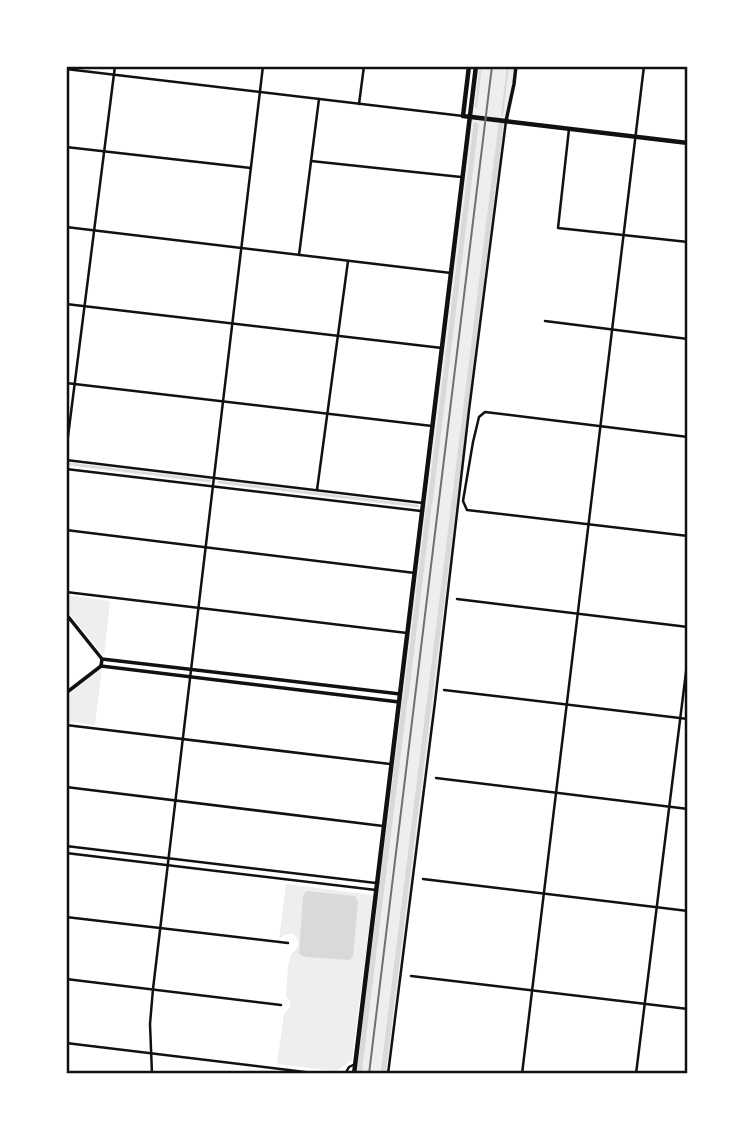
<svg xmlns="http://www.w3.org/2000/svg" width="754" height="1140" font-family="'Fira Sans Condensed',sans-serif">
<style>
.green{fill:#eee}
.water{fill:#d9d9d9}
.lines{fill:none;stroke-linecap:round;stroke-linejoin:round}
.stream{stroke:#d9d9d9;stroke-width:2}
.canal{stroke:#d9d9d9;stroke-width:5}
.minor{stroke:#111;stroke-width:2.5}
.tertiary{stroke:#111;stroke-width:3.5}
.secondary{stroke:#111;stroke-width:4.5}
.rail{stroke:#707070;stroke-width:2}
.neatline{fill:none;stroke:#111;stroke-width:2.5}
</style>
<rect width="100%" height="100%" fill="#fff"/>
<g class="green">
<path d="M476 67H516L504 128 388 1073 354 1074Z"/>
<path d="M69 462 211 479 212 481 209 483 69 466 68 464Z"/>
<path d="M218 480 418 504 420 507 417 508 218 484Z"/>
<path d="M67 595 110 601 104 656 67 610Z"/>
<path d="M102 668 95 725 67 721V696Z"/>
<path d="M286 884 373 895 352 1060 336 1071 277 1064 284 1014 290 1007V1002L286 996C287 986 287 964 291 955 293 951 300 948 298 941 295 930 285 934 279 939Z"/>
</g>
<path class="water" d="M307 891 355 896 358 902 353 956 350 960 306 957 299 954 303 896Z"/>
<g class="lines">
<g class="stream">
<path d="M476 107 481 66"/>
<path d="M502 115 508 66"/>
<path d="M70 464 210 481"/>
<path d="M219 482 418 506"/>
</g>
<g class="canal">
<path d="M430 503 476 125"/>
<path d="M406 697 429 507"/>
<path d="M359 1074 405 700"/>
<path d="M383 1074 501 124"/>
</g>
<g class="minor">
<path d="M66 69 463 116"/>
<path d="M359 104 364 66"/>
<path d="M569 129 558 228 688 242"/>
<path d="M66 147 251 168"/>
<path d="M311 161 461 177"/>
<path d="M66 227 451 273"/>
<path d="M299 255 319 99"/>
<path d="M66 304 442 348"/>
<path d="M545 321 688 339"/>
<path d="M66 383 432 426"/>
<path d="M688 437 485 412 479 417 473 442 463 501 467 510 688 536"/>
<path d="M66 452 115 66"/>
<path d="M66 460 423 503"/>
<path d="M66 469 421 511"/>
<path d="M317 490 348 261"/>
<path d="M66 530 415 573"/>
<path d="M66 592 407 633"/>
<path d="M457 599 688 627"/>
<path d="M444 690 688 719"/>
<path d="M66 725 390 764"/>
<path d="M436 778 688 809"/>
<path d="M66 787 383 826"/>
<path d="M66 846 376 883"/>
<path d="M66 853 376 890"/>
<path d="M423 879 688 911"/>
<path d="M66 917 288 943"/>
<path d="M411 976 688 1009"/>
<path d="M66 979 281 1005"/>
<path d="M66 1043 321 1074"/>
<path d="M152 1074 150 1024 153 989 263 66"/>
<path d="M345 1074 349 1067 355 1064"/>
<path d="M388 1074 435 702 469 410 506 121"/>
<path d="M522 1074 644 66"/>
<path d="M636 1074 688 656"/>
</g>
<g class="tertiary">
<path d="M506 121 514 84 516 66"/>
<path d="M66 614 102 659 101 666"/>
<path d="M102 659 400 694"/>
<path d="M66 693 101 666 399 702"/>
</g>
<g class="secondary">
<path d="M469 66 463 116 688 143"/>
<path d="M354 1074 476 66"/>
</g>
<path class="rail" d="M369 1074 492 66"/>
</g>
<rect width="754" height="1140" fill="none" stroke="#ffffff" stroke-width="136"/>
<rect x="68" y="68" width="618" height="1004" class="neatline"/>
</svg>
